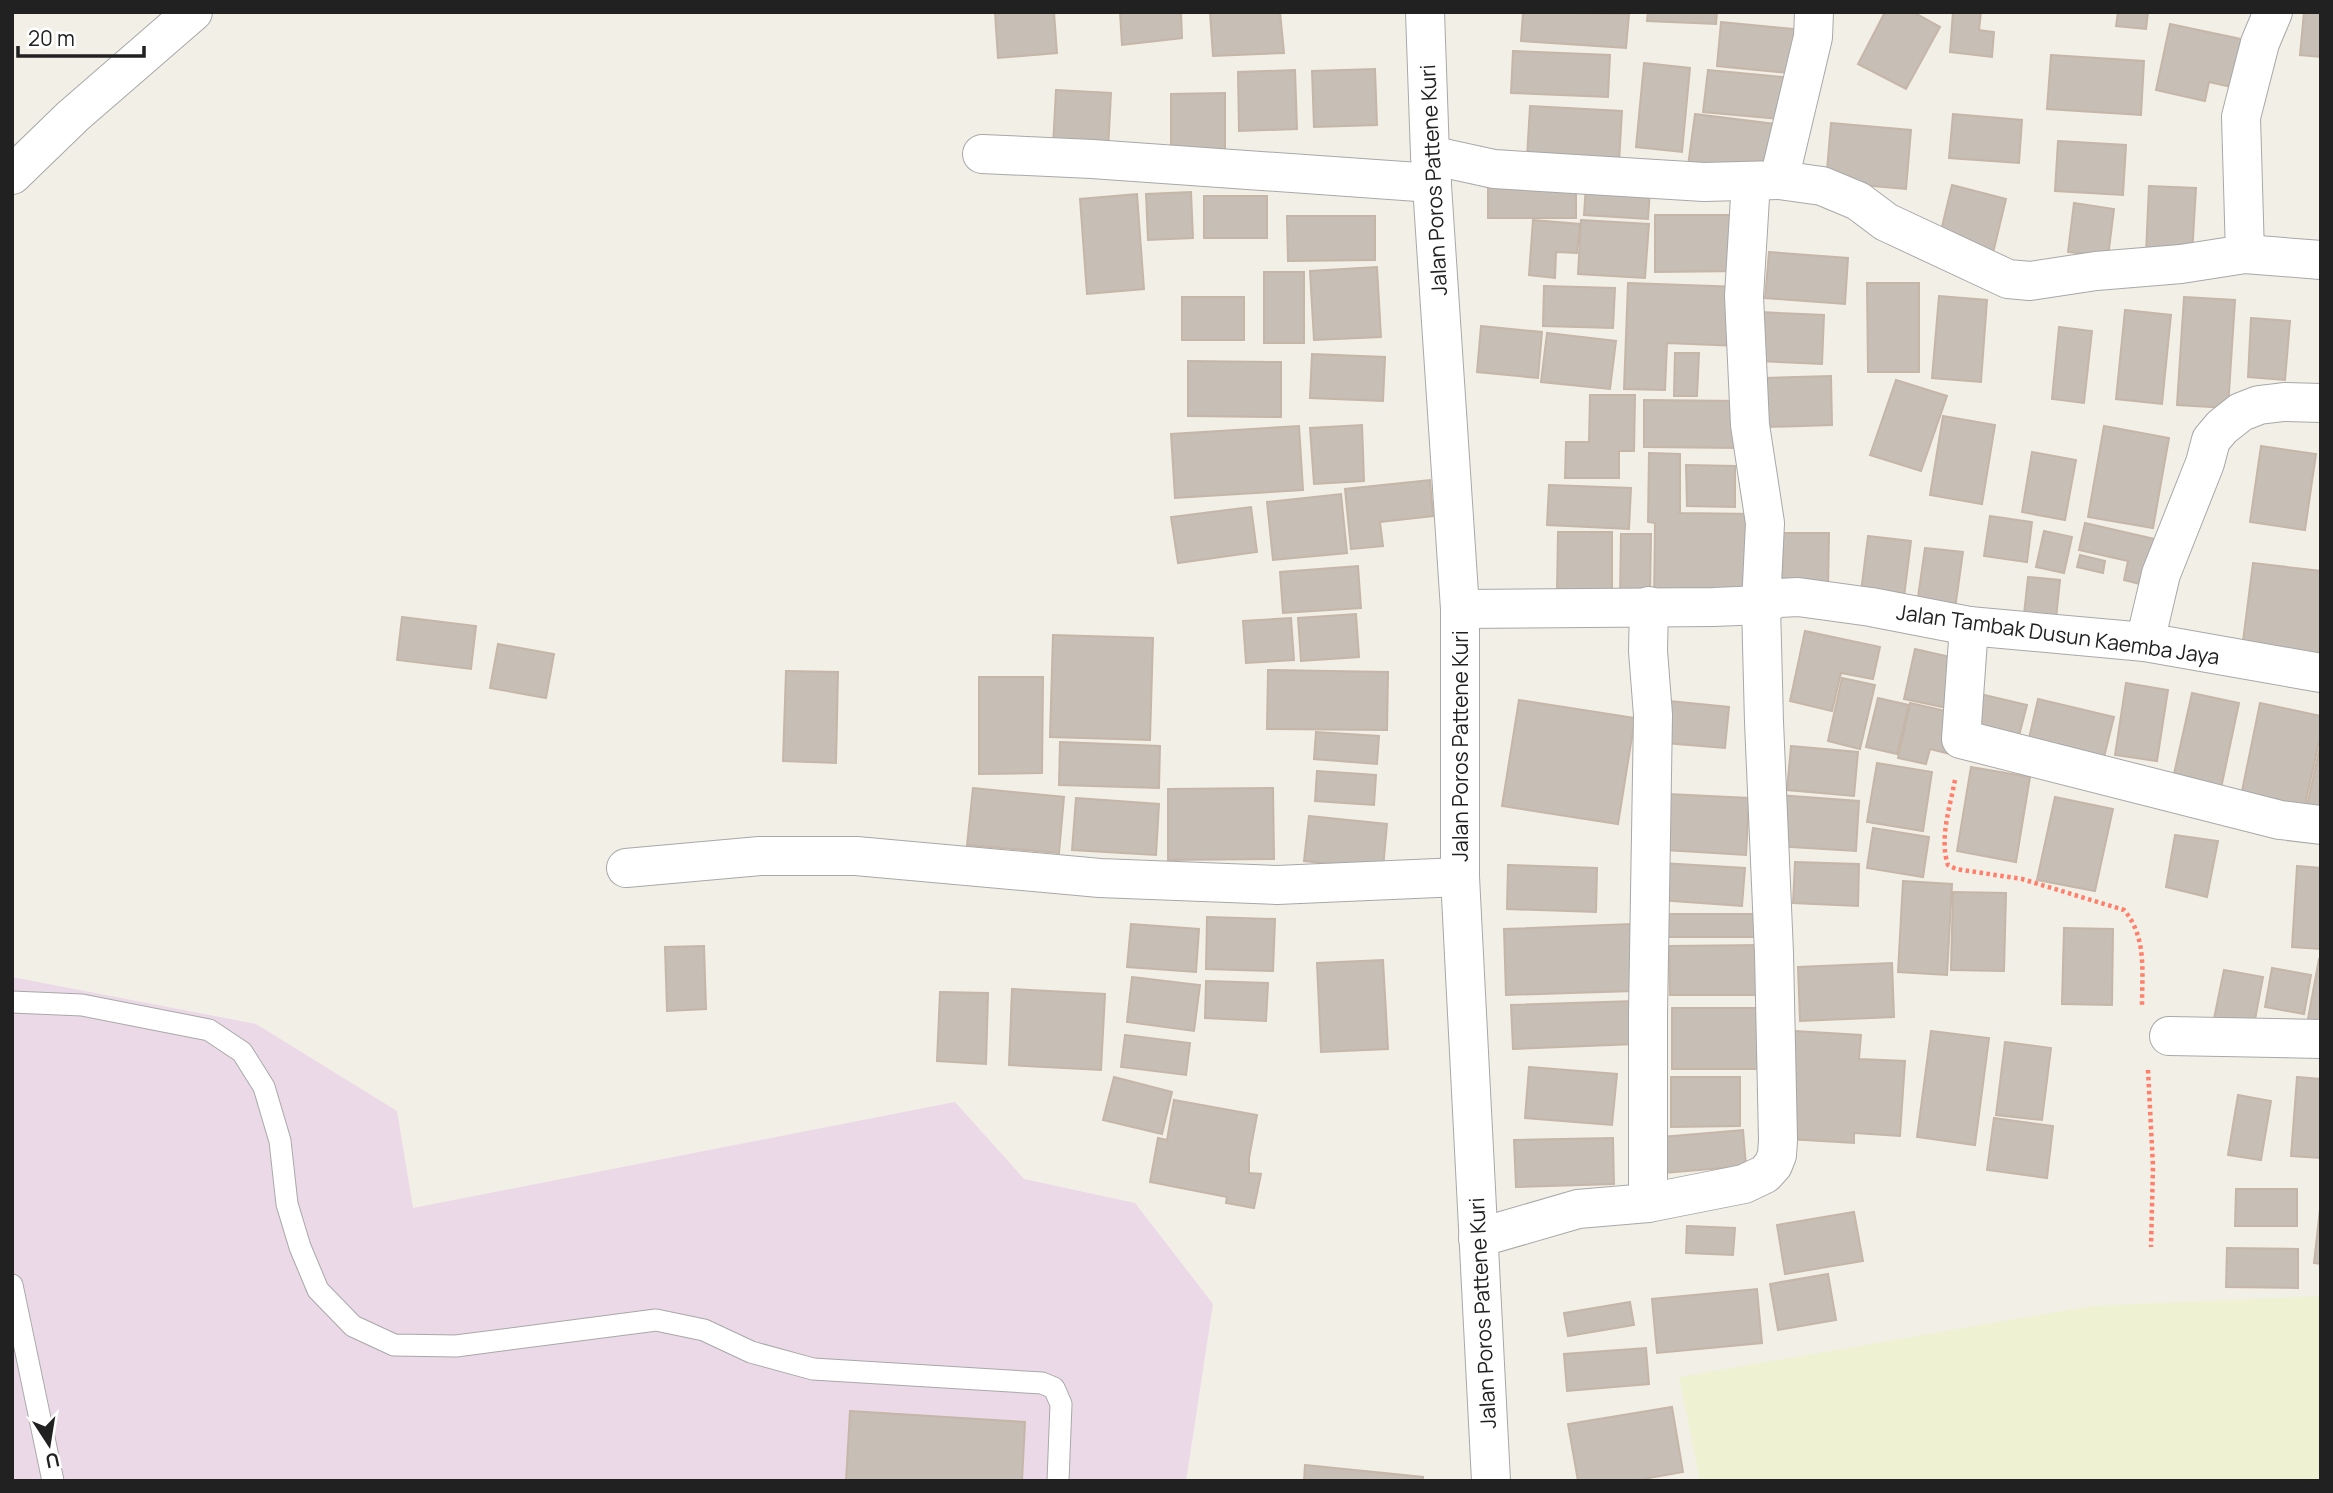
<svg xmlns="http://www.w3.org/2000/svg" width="2333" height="1493" font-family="Manrope,sans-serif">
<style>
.industrial{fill:#ebd9e7}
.farmland{fill:#eef1d2}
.building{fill:#c7beb6;stroke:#c5b6a8;stroke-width:2}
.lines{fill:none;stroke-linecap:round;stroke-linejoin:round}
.service-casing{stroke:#a8a8a8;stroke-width:23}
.minor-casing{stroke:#a8a8a8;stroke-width:40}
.tertiary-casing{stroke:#a8a8a8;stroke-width:40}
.path{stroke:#ff7f6b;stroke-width:4.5;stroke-dasharray:3.5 3.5;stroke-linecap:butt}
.service{stroke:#fff;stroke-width:21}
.minor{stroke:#fff;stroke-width:38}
.tertiary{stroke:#fff;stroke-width:38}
.labels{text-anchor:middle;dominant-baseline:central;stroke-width:5;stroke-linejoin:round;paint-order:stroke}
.street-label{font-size:21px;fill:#212121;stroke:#fff}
</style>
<rect width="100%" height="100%" fill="#f2efe7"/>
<path class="industrial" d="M12 977 256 1024 397 1111 413 1208 955 1102 1024 1179 1135 1203 1213 1304 1186 1481H12Z"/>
<path class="farmland" d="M2321 1296V1481H1700L1679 1377 2091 1306Z"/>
<g class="building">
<path d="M995 12H1054L1057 53 998 58Z"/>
<path d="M1120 12H1181L1182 38 1122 45Z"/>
<path d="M1210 12H1280L1284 53 1213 56Z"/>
<path d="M1523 12 1629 14 1626 48 1521 41Z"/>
<path d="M1648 12H1717L1716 24 1647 21Z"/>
<path d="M1885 12H1913L1940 27 1906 89 1858 64Z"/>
<path d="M1953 12H1981L1979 30 1994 32 1992 57 1950 52Z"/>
<path d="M2118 12H2148L2146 29 2116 26Z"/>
<path d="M2304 12H2321V57L2300 55Z"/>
<path d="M1721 22 1803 30 1799 74 1717 66Z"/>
<path d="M2170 24 2246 40 2236 88 2209 82 2205 101 2156 90Z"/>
<path d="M1513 51 1610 55 1608 97 1511 93Z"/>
<path d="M2051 55 2144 61 2141 115 2047 109Z"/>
<path d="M1644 63 1690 68 1682 152 1636 147Z"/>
<path d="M1375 69 1377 125 1314 127 1312 71Z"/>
<path d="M1295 70 1297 129 1239 131 1238 72Z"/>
<path d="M1708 70 1794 78 1790 120 1703 112Z"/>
<path d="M1056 90 1111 93 1108 150 1053 146Z"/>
<path d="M1225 93V156H1171V94Z"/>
<path d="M1530 106 1622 111 1619 163 1527 158Z"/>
<path d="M1695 114 1783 125 1776 177 1688 166Z"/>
<path d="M1953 114 2022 120 2019 163 1949 158Z"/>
<path d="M1831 123 1911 130 1906 189 1826 182Z"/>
<path d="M2058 141 2126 145 2123 195 2055 191Z"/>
<rect x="1488" y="179" width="88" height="39"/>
<path d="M1586 185 1650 190 1648 219 1584 215Z"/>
<path d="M1952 185 2006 199 1993 253 1939 239Z"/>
<path d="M2149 186 2196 188 2192 255 2146 253Z"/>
<path d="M1191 192 1193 238 1148 240 1146 194Z"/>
<path d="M1137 194 1144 289 1087 294 1080 199Z"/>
<rect x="1204" y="196" width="63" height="42"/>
<path d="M2074 203 2114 209 2108 257 2068 252Z"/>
<path d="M1655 215H1743V271L1655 272Z"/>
<path d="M1287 216H1375V260L1288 261Z"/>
<path d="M1533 220 1580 224 1577 253 1556 252 1555 278 1529 275Z"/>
<path d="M1581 220 1649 224 1645 278 1578 274Z"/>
<path d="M1769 252 1848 258 1845 304 1765 298Z"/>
<path d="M1377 267 1381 337 1314 340 1310 271Z"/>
<rect x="1264" y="272" width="40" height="71"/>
<path d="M1628 283 1740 287 1738 346 1667 343 1665 390 1624 389Z"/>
<path d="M1867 283H1919V372H1868Z"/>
<path d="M1544 286 1615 288 1613 328 1543 326Z"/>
<path d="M1939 296 1987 300 1981 382 1932 378Z"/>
<rect x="1182" y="297" width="62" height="43"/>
<path d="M2184 297 2235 300 2228 408 2177 405Z"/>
<path d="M2125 310 2171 315 2162 404 2116 399Z"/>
<path d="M1759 312 1824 315 1822 364 1757 361Z"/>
<path d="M2251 318 2290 321 2285 380 2248 377Z"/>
<path d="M1481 326 1542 332 1538 378 1477 372Z"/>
<path d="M2059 327 2092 331 2084 403 2052 399Z"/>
<path d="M1547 333 1616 341 1610 389 1541 382Z"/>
<path d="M1675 353H1699L1697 396H1674Z"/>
<path d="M1312 354 1385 357 1383 401 1310 398Z"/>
<path d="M1188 361 1281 362V417L1188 416Z"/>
<path d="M1831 376 1832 425 1766 427 1764 378Z"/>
<path d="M1896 380 1947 396 1921 471 1870 455Z"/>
<path d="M1590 395H1635L1634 451H1619V478H1565L1566 442H1589Z"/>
<path d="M1644 400 1740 401V448L1644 447Z"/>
<path d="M1943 416 1995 425 1982 504 1930 495Z"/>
<path d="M1362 425 1364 481 1314 484 1310 428Z"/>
<path d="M1299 426 1303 490 1175 498 1171 434Z"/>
<path d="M2104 426 2169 438 2153 528 2088 517Z"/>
<path d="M2261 446 2316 454 2305 530 2250 522Z"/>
<path d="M2032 452 2076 460 2065 520 2022 512Z"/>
<path d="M1649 453 1680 454V513L1756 514 1755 603 1654 602 1655 523 1648 522Z"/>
<path d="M1686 465 1735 466V507L1687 506Z"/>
<path d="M1430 480 1433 516 1380 522 1383 546 1351 549 1345 489Z"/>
<path d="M1549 485 1631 488 1629 529 1547 525Z"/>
<path d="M1341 494 1347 553 1273 560 1267 502Z"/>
<path d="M1251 507 1257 552 1178 563 1171 517Z"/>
<path d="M1990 516 2032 522 2027 562 1984 556Z"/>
<path d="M2085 523 2159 540 2148 586 2124 580 2128 561 2079 550Z"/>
<path d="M2044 531 2072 537 2064 573 2036 567Z"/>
<path d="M1558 532H1612V593H1557Z"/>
<path d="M1783 533H1829L1828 590H1782Z"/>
<path d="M1621 534H1651L1650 598H1620Z"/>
<path d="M1868 536 1911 541 1903 605 1860 600Z"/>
<path d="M1925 548 1963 552 1954 616 1916 611Z"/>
<path d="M2080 555 2105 561 2103 573 2077 567Z"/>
<path d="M2253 563 2321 571V667L2241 657Z"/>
<path d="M1358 566 1361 608 1283 613 1280 572Z"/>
<path d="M2028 577 2060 580 2055 628 2023 624Z"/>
<path d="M1356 614 1359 657 1301 661 1298 618Z"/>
<path d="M402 617 476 626 471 669 397 660Z"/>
<path d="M1291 618 1294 660 1246 663 1243 621Z"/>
<path d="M1805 631 1880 647 1873 679 1841 673 1832 711 1790 701Z"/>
<path d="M1053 635 1153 638 1150 740 1050 737Z"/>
<path d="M498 644 554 654 546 698 490 688Z"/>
<path d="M1915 649 1959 659 1947 708 1904 699Z"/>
<path d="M1268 670 1388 672 1387 730 1267 729Z"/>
<path d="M786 671 838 672 836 763 783 761Z"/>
<path d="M979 677H1043L1042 773 979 774Z"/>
<path d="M1842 678 1875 685 1860 749 1828 741Z"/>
<path d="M2126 683 2168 690 2157 761 2115 755Z"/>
<path d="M1976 693 2027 705 2016 747 1966 735Z"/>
<path d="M2192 693 2239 703 2220 793 2172 783Z"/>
<path d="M1878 698 1909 705 1897 754 1866 747Z"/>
<path d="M2038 699 2114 717 2102 765 2027 747Z"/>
<path d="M1519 700 1635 718 1618 824 1502 806Z"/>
<path d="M1669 701 1729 707 1725 748 1665 743Z"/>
<path d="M1910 703 1959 714 1950 754 1930 749 1926 764 1898 758Z"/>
<path d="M2260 703 2321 716V732L2304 810 2241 796Z"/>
<path d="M1316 732 1379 736 1377 764 1314 759Z"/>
<path d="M1060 742 1160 746 1159 788 1059 785Z"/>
<path d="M2321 742V814L2306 811Z"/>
<path d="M1791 746 1858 752 1854 796 1787 790Z"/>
<path d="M1877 763 1932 772 1923 831 1867 822Z"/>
<path d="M1971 767 2030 777 2016 862 1957 851Z"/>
<path d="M1317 771 1376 775 1374 805 1315 801Z"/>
<path d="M973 788 1064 797 1059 853 967 845Z"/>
<path d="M1273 788 1274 859 1168 860V789Z"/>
<path d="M1668 794 1749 798 1746 855 1665 850Z"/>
<path d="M1778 795 1859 801 1856 851 1774 846Z"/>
<path d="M2055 797 2113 809 2095 891 2037 880Z"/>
<path d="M1076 798 1159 804 1156 855 1072 850Z"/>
<path d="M1309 816 1387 824 1383 869 1304 861Z"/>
<path d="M1873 828 1929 837 1923 877 1867 868Z"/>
<path d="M2175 835 2218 841 2207 897 2166 887Z"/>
<path d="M1795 862 1859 864 1858 906 1793 903Z"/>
<path d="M1661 863 1745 868 1742 906 1659 900Z"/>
<path d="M1508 865 1597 868 1596 912 1507 909Z"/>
<path d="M2297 866 2321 868V949L2292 947Z"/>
<path d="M1903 881 1952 884 1947 975 1898 972Z"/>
<path d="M1953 892 2006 893 2004 971 1951 970Z"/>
<path d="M1665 914H1759L1760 937H1666Z"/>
<path d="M1207 917 1275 919 1273 971 1206 969Z"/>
<path d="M1131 924 1199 929 1196 972 1127 967Z"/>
<path d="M1631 924 1633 991 1506 995 1504 929Z"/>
<path d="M2064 928 2113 929 2112 1005 2062 1004Z"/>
<path d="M1761 945V995H1670L1669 946Z"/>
<path d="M704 946 706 1009 667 1011 665 947Z"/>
<path d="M2319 959H2321V1049L2303 1046Z"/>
<path d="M1383 960 1388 1049 1321 1052 1317 963Z"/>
<path d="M1892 963 1894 1017 1800 1021 1798 967Z"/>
<path d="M2272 968 2311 975 2304 1014 2265 1007Z"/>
<path d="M2224 970 2263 977 2251 1041 2211 1033Z"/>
<path d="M1132 977 1200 985 1194 1031 1127 1022Z"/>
<path d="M1206 981 1268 983 1266 1021 1205 1018Z"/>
<path d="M1012 989 1105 994 1101 1070 1009 1065Z"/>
<path d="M940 992 988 993 986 1064 937 1061Z"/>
<path d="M1635 1001 1636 1044 1513 1049 1511 1005Z"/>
<path d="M1672 1008H1763L1764 1069H1672Z"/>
<path d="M1795 1031 1861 1035 1859 1059 1905 1061 1900 1136 1854 1133V1143L1788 1139Z"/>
<path d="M1931 1031 1989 1038 1975 1145 1917 1137Z"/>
<path d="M1125 1035 1190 1043 1186 1075 1121 1067Z"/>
<path d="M2005 1042 2051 1048 2042 1120 1996 1115Z"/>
<path d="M1529 1067 1617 1074 1612 1125 1525 1118Z"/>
<path d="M1114 1077 1172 1092 1162 1134 1103 1120Z"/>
<path d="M1671 1077H1740V1126L1671 1127Z"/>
<path d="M2297 1077 2321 1079V1158L2291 1156Z"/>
<path d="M2238 1095 2271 1101 2261 1160 2228 1155Z"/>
<path d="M1174 1100 1257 1115 1249 1158V1173L1261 1174 1254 1208 1226 1203 1227 1197 1150 1182 1158 1138 1167 1140Z"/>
<path d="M1994 1118 2053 1126 2047 1178 1987 1170Z"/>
<path d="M1743 1130 1746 1166 1652 1174 1650 1138Z"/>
<path d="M1613 1138 1614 1184 1516 1187 1514 1140Z"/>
<path d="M2236 1189H2297V1226H2235Z"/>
<path d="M2321 1200V1264L2314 1263Z"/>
<path d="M1854 1212 1863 1261 1785 1274 1777 1225Z"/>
<path d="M1687 1226 1735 1228 1733 1255 1686 1253Z"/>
<path d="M2227 1248 2298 1249V1288L2226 1287Z"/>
<path d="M1828 1274 1836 1320 1778 1330 1770 1284Z"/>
<path d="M1757 1289 1762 1343 1657 1353 1652 1299Z"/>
<path d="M1630 1302 1634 1325 1568 1336 1564 1313Z"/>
<path d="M1646 1348 1649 1384 1567 1391 1564 1354Z"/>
<path d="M1672 1407 1683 1472 1632 1481H1578L1568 1424Z"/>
<path d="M850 1411 1025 1422 1022 1481H846Z"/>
<path d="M1305 1465 1423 1477V1481H1304Z"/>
</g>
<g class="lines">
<g class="service-casing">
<g id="service">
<path d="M12 1002 82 1005 209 1030 242 1052 264 1087 280 1141 287 1204 300 1247 318 1290 353 1326 394 1345 456 1346 656 1320 704 1330 751 1352 813 1369 1042 1383 1054 1388 1061 1404 1058 1481"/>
<path d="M12 1285 53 1481"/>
</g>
</g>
<g class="minor-casing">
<g id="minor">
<path d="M982 154 1092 159 1432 183"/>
<path d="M1430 155 1494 169 1704 182 1779 180 1813 37 1814 12"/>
<path d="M12 175 73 116 193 12"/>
<path d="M1779 180 1822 186 1858 201 1886 222 2008 279 2030 281 2096 271 2181 264 2245 254 2321 260"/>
<path d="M2245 254 2241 117 2260 43 2273 12"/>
<path d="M1460 609 1714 607 1761 605 1779 598 1798 597 1871 607 1969 626 2145 642 2321 673"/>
<path d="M1969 626 1961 739 2280 820 2321 825"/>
<path d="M2145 642 2161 574 2205 463 2211 440 2222 427 2241 412 2259 405 2284 402 2321 403"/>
<path d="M626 868 760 856H856L1100 878 1277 885 1460 877"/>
<path d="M2169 1036 2321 1039"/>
<path d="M1648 1203V1014L1653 715 1648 651 1649 606"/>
<path d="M1478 1238 1578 1209 1648 1203 1744 1184 1765 1174 1773 1165 1777 1155 1778 1140 1774 953 1764 722 1761 605 1765 523 1750 425 1744 296 1751 181"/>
</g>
</g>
<g class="tertiary-casing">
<path id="tertiary" d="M1425 12 1430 155 1460 609V877L1491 1481"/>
</g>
<g class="path">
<path d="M1955 780C1950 807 1939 839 1948 865L1956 869 2022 879 2124 910C2147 937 2142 972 2142 1006"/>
<path d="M2148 1070 2153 1166 2151 1247"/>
</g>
<use href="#service" class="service"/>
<use href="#minor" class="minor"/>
<use href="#tertiary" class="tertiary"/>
</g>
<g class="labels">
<g class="street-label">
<text transform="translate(1433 180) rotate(-93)">Jalan Poros Pattene Kuri</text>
<text transform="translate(2058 634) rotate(8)">Jalan Tambak Dusun Kaemba Jaya</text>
<text transform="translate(1460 746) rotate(-90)">Jalan Poros Pattene Kuri</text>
<text transform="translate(1482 1313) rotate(-93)">Jalan Poros Pattene Kuri</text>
</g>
</g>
<rect width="2333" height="1493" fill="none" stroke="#212121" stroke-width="28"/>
<g transform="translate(49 1444) rotate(168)" stroke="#ffffff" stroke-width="5" paint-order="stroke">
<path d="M0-5L12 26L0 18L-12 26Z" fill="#212121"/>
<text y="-10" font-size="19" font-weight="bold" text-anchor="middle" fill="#212121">U</text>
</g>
<path d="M18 46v10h126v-10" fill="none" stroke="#212121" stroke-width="3.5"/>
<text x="28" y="46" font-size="21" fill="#212121" stroke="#ffffff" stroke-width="5" paint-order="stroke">20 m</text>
</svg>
